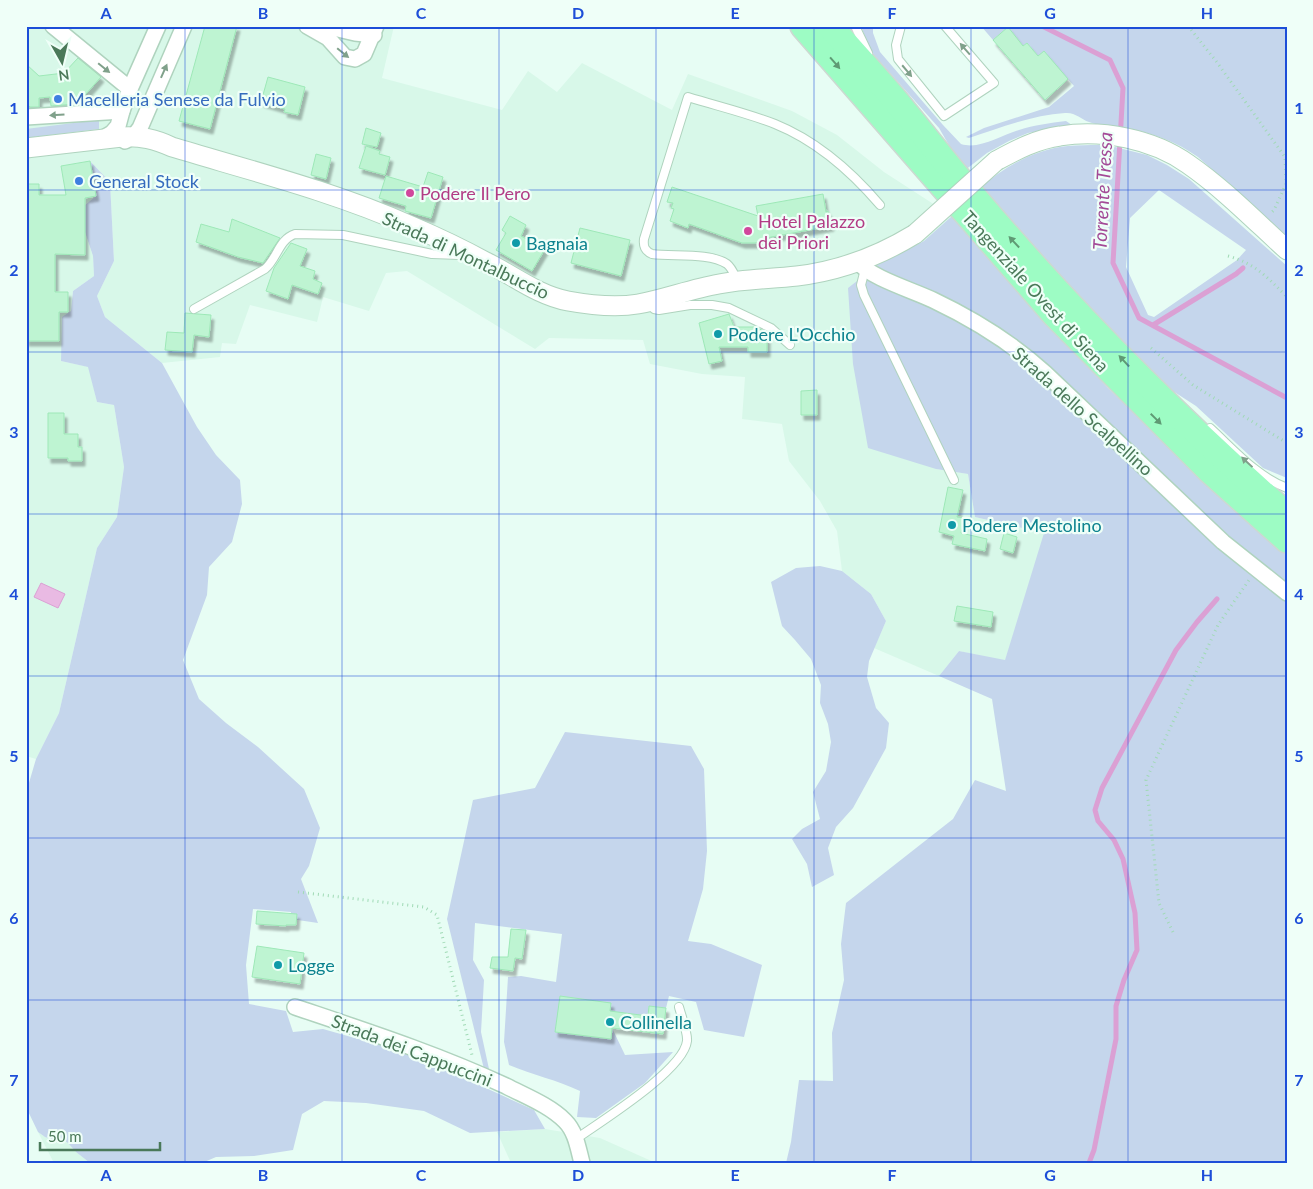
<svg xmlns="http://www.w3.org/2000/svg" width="1313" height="1189" font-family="Lato,sans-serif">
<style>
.residential{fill:#d8f8e9}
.green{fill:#c5d6ec;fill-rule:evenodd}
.water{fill:#e9bae3;stroke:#dba0d4}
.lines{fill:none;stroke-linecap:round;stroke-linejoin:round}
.stream{stroke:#dba0d4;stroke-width:5}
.building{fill:#bef4d2;stroke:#9de8b7;filter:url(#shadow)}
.service-casing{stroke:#afd3be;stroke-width:10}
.minor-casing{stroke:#afd3be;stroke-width:18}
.tertiary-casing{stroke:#afd3be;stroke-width:21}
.trunk-casing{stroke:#ccd9d1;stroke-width:28}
.path{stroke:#a0dab5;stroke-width:3;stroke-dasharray:1 4;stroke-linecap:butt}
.service{stroke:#fff;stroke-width:8}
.minor{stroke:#fff;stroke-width:15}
.tertiary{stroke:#fff;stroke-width:19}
.trunk{stroke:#9dfcc4;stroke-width:25}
.tertiary-bridge-casing{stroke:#afd3be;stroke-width:21;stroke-linecap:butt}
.tertiary-bridge{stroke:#fff;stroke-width:19}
.oneway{fill:#80a18b}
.oneway2{fill:#5f9a74}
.grid{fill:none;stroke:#1d4ed8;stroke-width:1;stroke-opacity:0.55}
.shop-dot{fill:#3f7fe0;stroke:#effff8;stroke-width:2}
.hotel-dot{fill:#d1479c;stroke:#effff8;stroke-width:2}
.culture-dot{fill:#0f9aa8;stroke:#effff8;stroke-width:2}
.labels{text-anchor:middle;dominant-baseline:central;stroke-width:4.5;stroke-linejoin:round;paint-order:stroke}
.shop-label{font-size:18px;fill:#366cbe;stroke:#effff8;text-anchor:start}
.hotel-label{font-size:18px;fill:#b23c85;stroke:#effff8;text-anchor:start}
.culture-label{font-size:18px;fill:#0d838f;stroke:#effff8;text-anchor:start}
.street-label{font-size:18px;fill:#4a7959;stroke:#effff8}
.water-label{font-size:19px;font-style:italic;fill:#a34a97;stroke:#effff8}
.neatline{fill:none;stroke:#1d4ed8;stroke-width:2}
.grid-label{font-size:16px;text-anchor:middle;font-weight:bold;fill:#1d4ed8}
</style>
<defs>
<filter id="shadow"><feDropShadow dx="3" dy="5" stdDeviation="1" flood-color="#0004"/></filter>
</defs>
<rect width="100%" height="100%" fill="#e7fdf4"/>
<g class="residential">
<path d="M26 26H394L382 78 502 110 528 71 557 92 582 63 672 110 688 74 792 111 837 135 884 172 952 216 924 241 879 264 936 469 968 474 975 517 1045 533 1005 661 959 651 939 676 874 648 886 621 871 594 842 571 837 531 820 501 789 461 782 424 742 419 745 377 702 374 650 364 643 340 549 338 535 349 407 271 386 273 369 311 323 297 317 322 250 305 236 344 222 343 220 357 162 363 105 317 97 296 114 261 110 182 91 162 96 196 85 205V232L93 256 94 276 73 291 71 311 61 361 89 367 97 402 114 405 124 467 117 517 97 548 59 713 36 759 26 756Z"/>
<path d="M545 1129 600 1138 656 1163H511L497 1132Z"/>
<path d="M38 1132 45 1137 53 1140 62 1139 68 1143 76 1152 90 1163H54Z"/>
</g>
<g class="green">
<path d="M861 26H873V33L880 52 943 125 961 144C980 150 1001 135 1019 130 1034 125 1050 123 1066 121L1072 125 1028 133 1009 141 987 153 964 171 939 128 873 54 868 45Z"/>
<path d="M981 26H1287V236L1198 157C1177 142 1152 133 1127 128 1116 126 1101 127 1089 122 1081 119 1075 112 1065 113 1033 115 999 128 969 138L966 137 984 128 1049 107 1074 86 1044 52 1038 56 1027 43 1023 46 1008 27 993 40Z"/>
<path d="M99 117V129L26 138V129L81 122V118Z"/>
<path d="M1099 145 1115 147 1147 155 1167 165 1189 179 1287 266V478L1263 468 1196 406 1151 377 980 188C1004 167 1035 149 1068 146 1078 145 1089 145 1099 145ZM1159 190 1246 250 1237 260 1154 317 1148 315 1126 267 1130 218Z"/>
<path d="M90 161 110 182 114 261 97 296 105 317 162 363 197 427 216 455 240 480 242 504 232 542 209 567 207 595 183 660 199 699 226 723 258 747 304 789 320 828 309 866 301 879 318 923 291 919V912L253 909 246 965 249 1004 286 1011 293 1032 323 1029 411 1054 534 1110 545 1129 470 1133 424 1111 366 1103 324 1101 302 1114 293 1150 254 1156 216 1157 202 1163H90L76 1152 68 1143 62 1139 53 1140 45 1137 38 1132 26 1107V793L36 759 59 713 97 548 117 517 124 467 114 405 97 402 88 367 61 361 62 317 71 311 73 291 94 276 93 256 85 232V205L96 196Z"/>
<path d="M952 216 1108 388 1247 521 1287 555V1163H786L791 1142 799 1080 833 1081 832 1033 844 980 841 944 846 903 953 819 975 780 1006 791 992 699 939 676 959 651 1005 660 1044 533 975 517 968 474 936 469 868 448 853 364 848 288 879 264 924 241Z"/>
<path d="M820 566 842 571 871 594 886 621 869 661 867 677 876 708 889 723 886 748 853 808 836 827 828 848 834 875 812 887 807 864 792 839 802 829 820 819 813 792 826 771 831 742 828 724 820 703 821 685 811 659 795 640 782 626 771 582 796 568Z"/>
<path d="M565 732 691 746 704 769 707 851 703 889 688 941 711 944 762 965 744 1037 704 1030 696 1002 669 996 666 1008 649 1006 648 1016 555 1032 610 1039 612 1028 625 1055 673 1052 645 1083 596 1118 577 1117 580 1091C557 1080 533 1075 509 1065L504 1042 508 977 521 976 556 982 562 934 475 923 473 960 484 980 481 1032 489 1069H484L447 919 473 800 535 788Z"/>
</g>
<path class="water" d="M41 583 65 594 58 608 34 597Z"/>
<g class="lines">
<g class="stream">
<path d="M1042 26 1110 60 1123 88 1113 263 1139 318 1287 398"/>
<path d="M1153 325 1236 274 1243 268"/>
<path d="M1089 1163 1094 1150 1116 1039V1006L1124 980 1137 950 1135 913 1123 859 1114 840 1098 821 1095 810 1102 788 1176 650 1197 622 1217 599"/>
</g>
</g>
<g class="building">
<path d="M205 26H237L210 129 179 121Z"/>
<path d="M1008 27 1023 46 1027 43 1038 56 1044 51 1068 79 1045 100 993 40Z"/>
<path d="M78 58 101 77 77 104 51 106 50 97 39 98V107H30L26 104V64L39 76 64 73Z"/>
<path d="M268 77 305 87 298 115 284 112 285 109 261 102Z"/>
<path d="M366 128 381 133 377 147 362 144Z"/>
<path d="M366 146 380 151 379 154 390 157 385 175 359 168Z"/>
<path d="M316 154 331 158 326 179 311 175Z"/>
<path d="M90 161 96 196 85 198V255L55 254V292H68V312H59V341H26V184H39V195H66L61 166Z"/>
<path d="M428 172 443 177 431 218 405 211 406 206 379 198 386 176 423 187Z"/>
<path d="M672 187 758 216 756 206 823 194 826 212 828 211 831 226 766 238 767 240 755 243H742L689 224 688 228 670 221 674 209 671 208 673 203 667 202Z"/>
<path d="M510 216 526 225 521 236 545 249 532 271 496 250 506 233 502 230Z"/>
<path d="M232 219 280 238 263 263 238 257 196 242 201 224 229 232Z"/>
<path d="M580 228 630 240 621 276 571 263Z"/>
<path d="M291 243 307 249 300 266 315 271 313 279 322 283 318 294 292 285 288 299 266 291 274 268Z"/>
<path d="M185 313 211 315 209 337 194 335 192 352 165 350 167 332 184 333Z"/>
<path d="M729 314 734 327H756L767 333V352H748V347H719L722 361 709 364 699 323Z"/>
<path d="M817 390V415H801V391Z"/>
<path d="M48 413H64V434H78V447H82V461H68V458H48Z"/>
<path d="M948 487 963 490 957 517 965 518 961 533 987 539 985 551 952 544 954 536 939 532Z"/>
<path d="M1004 533 1017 537 1013 553 1000 549Z"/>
<path d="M957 606 993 612 991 627 954 621Z"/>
<path d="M257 911 297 914 296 925H286V926L256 924Z"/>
<path d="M511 929 526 930 522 959 515 958 513 971 490 968 492 957H508Z"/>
<path d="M257 946 304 953 300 984 252 977Z"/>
<path d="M560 996 611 1003 610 1011 648 1016 649 1006 666 1008 663 1034 612 1028 611 1039 555 1032Z"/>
</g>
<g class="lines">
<g class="service-casing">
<g id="service">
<path d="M855 26 868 53"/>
<path d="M901 26 896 45 898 59 944 116 994 83 945 26"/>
<path d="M865 269 861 285 864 295 954 480"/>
<path d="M737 280C734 274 732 268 727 264 709 252 673 257 652 254 645 251 643 247 644 239L688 97C717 106 747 113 775 124 817 141 851 171 880 205"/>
<path d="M648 303 654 309 659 310 690 305H712L729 308 771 328 790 345"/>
<path d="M194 309 265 269C277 259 279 239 295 234L343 235 432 254 460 255"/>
<path d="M1210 428C1234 450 1256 476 1287 488"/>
<path d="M576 1139C600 1122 684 1070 687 1041 688 1033 681 1015 679 1007"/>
</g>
</g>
<g class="minor-casing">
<g id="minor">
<path d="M53 26 130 89"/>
<path d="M307 26 328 38 345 57 355 59 364 54 376 26"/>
<path d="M325 26 355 33 374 35"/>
<path d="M26 117 122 111"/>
<path d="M102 139 112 133 118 126 122 111 130 89 158 26"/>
<path d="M125 141 134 136 140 128 184 26"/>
<path d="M858 262C871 278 912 290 933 300 973 319 1012 343 1045 373L1223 542 1287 593"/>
<path d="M295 1007C366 1031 437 1054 506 1086 525 1096 549 1105 565 1121 576 1132 578 1148 582 1163"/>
</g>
</g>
<g class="tertiary-casing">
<g id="tertiary">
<path d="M26 148 122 137C141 136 155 139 172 147 252 171 335 192 411 226 437 237 462 249 486 262 513 275 537 295 568 301 590 305 615 308 638 304 665 299 691 289 719 284 744 279 771 279 797 276 839 271 879 256 915 234"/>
<path d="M996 161C1016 150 1037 139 1060 136 1102 129 1153 139 1188 164 1224 189 1255 221 1287 250"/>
</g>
</g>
<g class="trunk-casing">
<g id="trunk">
<path d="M803 26 1055 315 1209 470 1287 540"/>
<path d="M830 26C855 55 881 82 905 112 936 150 966 189 999 226 1088 329 1185 425 1287 515"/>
</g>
</g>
<g class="path">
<path d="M1188 26 1216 61 1285 157 1286 184 1274 210 1270 214"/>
<path d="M1228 256C1256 264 1267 277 1287 297"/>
<path d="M1151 348 1193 385 1287 443"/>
<path d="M298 892 424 907 437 915 472 1055"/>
<path d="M1173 932 1159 903 1146 780 1218 625 1249 580"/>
</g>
<use href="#service" class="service"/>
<use href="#minor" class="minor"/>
<use href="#tertiary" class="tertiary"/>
<use href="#trunk" class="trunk"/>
<g class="tertiary-bridge-casing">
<path id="tertiary-bridge" d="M915 234 996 161"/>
</g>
<use href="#tertiary-bridge" class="tertiary-bridge"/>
</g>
<defs><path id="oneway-solid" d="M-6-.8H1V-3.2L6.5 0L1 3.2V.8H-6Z" transform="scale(1.25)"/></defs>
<g class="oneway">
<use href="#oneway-solid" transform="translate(965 49) rotate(-131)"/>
<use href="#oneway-solid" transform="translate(343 53) rotate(39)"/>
<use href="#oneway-solid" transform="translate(104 68) rotate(39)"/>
<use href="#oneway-solid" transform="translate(164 71) rotate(-66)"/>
<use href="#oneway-solid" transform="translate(907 71) rotate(50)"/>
<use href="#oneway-solid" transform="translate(57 115) rotate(176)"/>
<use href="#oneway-solid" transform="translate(1247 462) rotate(-137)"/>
</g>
<g class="oneway2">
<use href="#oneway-solid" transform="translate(835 63) rotate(49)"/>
<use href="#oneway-solid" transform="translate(1014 242) rotate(-133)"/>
<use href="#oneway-solid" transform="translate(1124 361) rotate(-133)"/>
<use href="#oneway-solid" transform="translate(1156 419) rotate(45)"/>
</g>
<path class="grid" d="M185 26V1163M342 26V1163M499 26V1163M656 26V1163M814 26V1163M971 26V1163M1128 26V1163M26 190H1287M26 352H1287M26 514H1287M26 676H1287M26 838H1287M26 1000H1287"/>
<g class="shop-dot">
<circle cx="58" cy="99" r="5"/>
<circle cx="79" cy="181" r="5"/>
</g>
<g class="hotel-dot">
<circle cx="410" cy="193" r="5"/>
<circle cx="748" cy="231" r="5"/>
</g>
<g class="culture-dot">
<circle cx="516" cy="243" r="5"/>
<circle cx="718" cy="334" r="5"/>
<circle cx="952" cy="525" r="5"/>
<circle cx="278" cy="965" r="5"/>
<circle cx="610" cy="1022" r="5"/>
</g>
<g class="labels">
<g class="shop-label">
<text x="68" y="99">Macelleria Senese da Fulvio</text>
<text x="89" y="181">General Stock</text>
</g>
<g class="hotel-label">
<text x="420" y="193">Podere Il Pero</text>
<text x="758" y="221">Hotel Palazzo<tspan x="758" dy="21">dei Priori</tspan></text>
</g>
<g class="culture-label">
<text x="526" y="243">Bagnaia</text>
<text x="728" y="334">Podere L'Occhio</text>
<text x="962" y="525">Podere Mestolino</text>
<text x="288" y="965">Logge</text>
<text x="620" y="1022">Collinella</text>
</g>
<g class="street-label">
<text transform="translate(466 255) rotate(25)">Strada di Montalbuccio</text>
<text transform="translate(1036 291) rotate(48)">Tangenziale Ovest di Siena</text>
<text transform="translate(1083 411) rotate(42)">Strada dello Scalpellino</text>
<text transform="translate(412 1050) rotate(21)">Strada dei Cappuccini</text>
</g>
<g class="water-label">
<text transform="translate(1102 191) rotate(-87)">Torrente Tressa</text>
</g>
</g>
<rect width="1313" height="1189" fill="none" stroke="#effff8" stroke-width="55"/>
<g transform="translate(62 62) rotate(172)" stroke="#effff8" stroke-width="4" paint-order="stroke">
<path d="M0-4L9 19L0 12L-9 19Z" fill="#4a7959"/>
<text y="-8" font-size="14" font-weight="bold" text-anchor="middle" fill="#4a7959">N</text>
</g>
<path d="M40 1142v8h120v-8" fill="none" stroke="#4a7959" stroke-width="2.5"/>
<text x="48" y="1142" font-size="15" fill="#4a7959" stroke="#effff8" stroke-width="4" paint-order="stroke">50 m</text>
<rect x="28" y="28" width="1258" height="1134" class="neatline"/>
<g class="grid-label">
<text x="106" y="19">A</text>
<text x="263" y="19">B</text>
<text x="421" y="19">C</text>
<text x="578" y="19">D</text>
<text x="735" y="19">E</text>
<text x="892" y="19">F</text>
<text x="1050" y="19">G</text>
<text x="1207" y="19">H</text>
<text x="14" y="114">1</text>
<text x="1299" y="114">1</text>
<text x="14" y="276">2</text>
<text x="1299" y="276">2</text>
<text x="14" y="438">3</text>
<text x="1299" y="438">3</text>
<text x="14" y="600">4</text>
<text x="1299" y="600">4</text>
<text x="14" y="762">5</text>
<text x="1299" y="762">5</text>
<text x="14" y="924">6</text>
<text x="1299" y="924">6</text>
<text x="14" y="1086">7</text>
<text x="1299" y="1086">7</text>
<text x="106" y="1181">A</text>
<text x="263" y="1181">B</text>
<text x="421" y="1181">C</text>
<text x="578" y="1181">D</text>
<text x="735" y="1181">E</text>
<text x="892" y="1181">F</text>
<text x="1050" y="1181">G</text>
<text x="1207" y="1181">H</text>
</g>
</svg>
